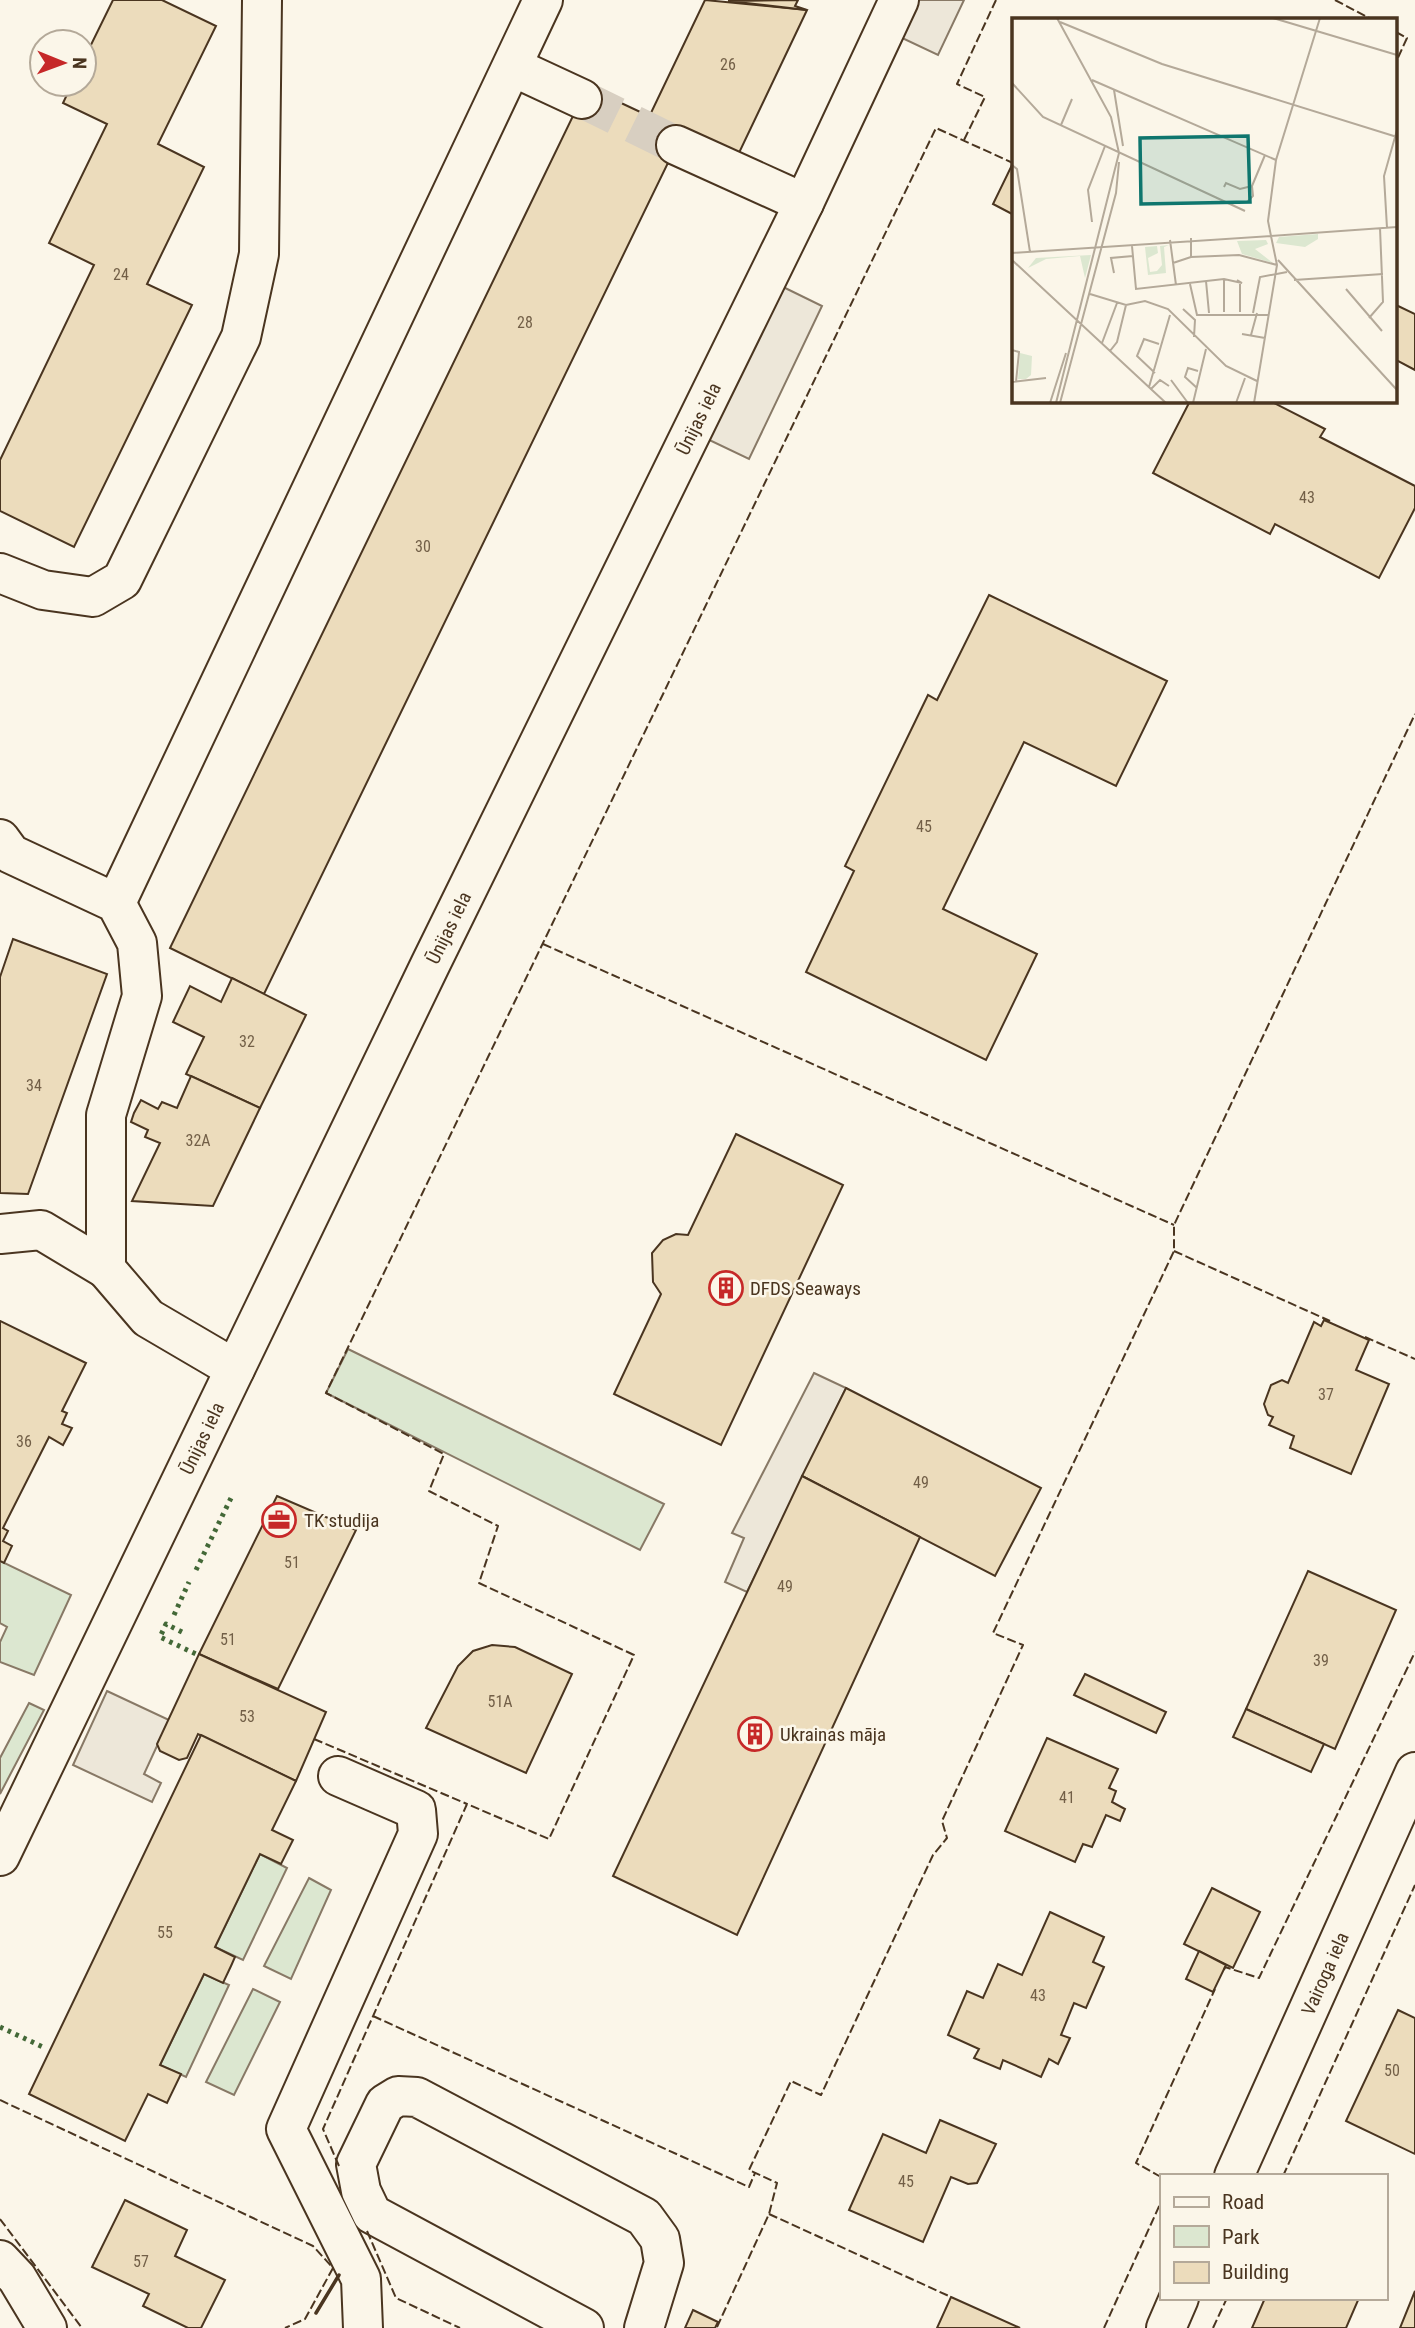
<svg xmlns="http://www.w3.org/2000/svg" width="1415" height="2328" font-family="'Roboto Condensed',sans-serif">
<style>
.green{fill:#dce7d0;stroke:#887966;stroke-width:2}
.parking{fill:#ede7d9;stroke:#887966;stroke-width:2}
.building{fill:#ecdcbc;stroke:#4a3520;stroke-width:2}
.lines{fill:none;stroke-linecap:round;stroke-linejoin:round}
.minor-tunnel{stroke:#d8cfc1;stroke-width:38;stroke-dasharray:38 19;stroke-linecap:butt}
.minor-casing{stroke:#4a3520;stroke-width:42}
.minor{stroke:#fbf6e9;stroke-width:38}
.hedge{stroke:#436837;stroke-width:5;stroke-dasharray:3.5 5;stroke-linecap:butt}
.fence{stroke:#4a3520;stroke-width:2;stroke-dasharray:9 3.5;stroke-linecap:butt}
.wall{stroke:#4a3520;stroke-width:3.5}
.labels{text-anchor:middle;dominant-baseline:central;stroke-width:5;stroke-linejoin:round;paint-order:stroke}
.number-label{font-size:16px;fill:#725f47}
.street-label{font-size:19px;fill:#4a3520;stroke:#fbf6e9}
.poi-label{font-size:19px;fill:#4a3520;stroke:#fbf6e9;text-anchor:start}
.inset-road{fill:none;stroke:#b4a999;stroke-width:2}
.view{fill:#0f766e;fill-opacity:0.15;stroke:#0f766e;stroke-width:3.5}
.inset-edge{fill:none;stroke:#4a3520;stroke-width:3.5}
</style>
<rect width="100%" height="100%" fill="#fbf6e9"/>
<g class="green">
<path d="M348 1349 664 1504 640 1550 326 1393Z"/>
<path d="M0 1561 71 1595 34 1675 0 1662V1642L7 1627 0 1623Z"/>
<path d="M29 1703 44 1710 0 1794V1758Z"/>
<path d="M260 1854 287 1868 243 1960 215 1947Z"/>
<path d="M309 1878 331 1890 291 1979 264 1966Z"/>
<path d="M204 1974 229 1985 186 2077 160 2065Z"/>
<path d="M253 1989 280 2002 234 2095 206 2082Z"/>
</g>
<g class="parking">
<path d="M918 0H964L938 55 900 37Z"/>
<path d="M777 284 822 306 749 459 703 437Z"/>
<path d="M814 1373 846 1388 747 1592 725 1582 744 1538 732 1533Z"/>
<path d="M107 1691 169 1720 144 1774 161 1783 152 1802 73 1765Z"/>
</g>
<g class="building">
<path d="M113 0H162L216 26 158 144 204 167 147 284 192 305 74 547 0 511V460L94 265 49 243 107 124 63 103 72 84H84V59Z"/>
<path d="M705 0 807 10 738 155 649 117Z"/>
<path d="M798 0 795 6 807 10 728 1Z"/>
<path d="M587 87 683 132 264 994 170 948Z"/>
<path d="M1013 163 1014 164V215L993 204Z"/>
<path d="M1396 305 1415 314V370L1396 360Z"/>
<path d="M1190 401H1270L1325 429 1320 437 1415 486V508L1379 578 1275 524 1270 534 1153 473Z"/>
<path d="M989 595 1167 681 1116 786 1024 742 943 909 1037 954 986 1060 806 972 854 871 845 866 928 695 937 700Z"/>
<path d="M13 939 107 974 28 1194 0 1193V977Z"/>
<path d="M232 978 306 1015 260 1108 186 1074 204 1037 173 1022 190 986 221 1002Z"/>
<path d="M191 1076 260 1108 213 1206 132 1201 160 1143 145 1137 148 1130 131 1122 134 1113 141 1100 158 1109 162 1102 177 1108Z"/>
<path d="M736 1134 843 1185 721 1445 614 1394 661 1294 653 1282 652 1253 663 1240 676 1234 688 1235Z"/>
<path d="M1324 1320 1369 1340 1356 1370 1389 1384 1351 1474 1290 1448 1294 1436 1269 1425 1273 1417 1268 1415 1264 1404 1271 1385 1282 1380 1288 1383 1314 1322 1321 1326Z"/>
<path d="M0 1321 86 1363 62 1411 67 1413 62 1424 72 1428 63 1445 49 1437 3 1528 8 1531 3 1541 12 1546 4 1563 0 1561Z"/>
<path d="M846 1388 1041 1488 995 1576 802 1476Z"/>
<path d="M802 1476 920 1537 737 1935 613 1876Z"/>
<path d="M277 1496 356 1530 278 1689 199 1654Z"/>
<path d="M1308 1571 1396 1610 1335 1749 1246 1709Z"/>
<path d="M492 1645 515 1647 572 1674 526 1773 426 1728 458 1666 473 1651Z"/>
<path d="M199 1654 326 1712 296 1781 198 1734 187 1758 179 1760 160 1751 157 1744Z"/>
<path d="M1085 1674 1166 1712 1156 1733 1074 1695Z"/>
<path d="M1246 1709 1324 1744 1311 1772 1233 1737Z"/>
<path d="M201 1735 296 1781 272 1830 293 1840 281 1864 260 1854 215 1947 235 1957 231 1966 223 1983 204 1974 160 2065 181 2074 167 2103 148 2094 125 2141 29 2094Z"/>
<path d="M1047 1738 1118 1769 1109 1788 1116 1791 1112 1802 1125 1809 1120 1821 1106 1815 1092 1847 1083 1844 1075 1862 1005 1831Z"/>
<path d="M1212 1888 1260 1912 1233 1968 1184 1944Z"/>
<path d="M1050 1912 1104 1937 1093 1962 1104 1967 1086 2008 1074 2003 1061 2035 1070 2038 1058 2064 1049 2059 1041 2077 1003 2060 1000 2069 974 2058 979 2049 948 2035 967 1991 983 1998 998 1964 1022 1975Z"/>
<path d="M1199 1951 1226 1965 1213 1992 1186 1979Z"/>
<path d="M1398 2010 1415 2018V2154L1346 2121Z"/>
<path d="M940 2120 996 2144 977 2183 968 2184 951 2177 923 2242 849 2210 883 2134 926 2153Z"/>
<path d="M125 2200 187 2230 175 2256 225 2280 201 2328H188L143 2306 149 2294 92 2267Z"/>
<path d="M1415 2291V2328H1400Z"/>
<path d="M951 2297 1020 2328H937Z"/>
<path d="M1265 2298H1359L1346 2328H1252Z"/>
<path d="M693 2310 718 2322 715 2328H685Z"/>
</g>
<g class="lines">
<path class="minor-tunnel" d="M582 99 676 145"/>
<g class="minor-casing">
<g id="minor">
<path d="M513 67 582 99"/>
<path d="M676 145 804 203"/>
<path d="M0 573 43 590 93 597 122 580 241 337 259 254 262 0"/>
<path d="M0 839 11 854 116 903 137 943 142 996 106 1115V1269L148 1318 235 1369"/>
<path d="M116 903 543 0"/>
<path d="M0 1234 41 1230 106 1269"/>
<path d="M338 1776 416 1810 418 1834 286 2129 361 2279 363 2328"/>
<path id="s1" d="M0 1856 430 965 804 203 899 0"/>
<path id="s2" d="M1234 2176 1415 1772"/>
<path d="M0 2260 17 2278 47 2328"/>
<path d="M584 2328 372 2214 361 2191 356 2164 385 2104 398 2096 417 2097 644 2217 660 2239 664 2263 644 2328"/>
<path d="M1166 2328 1179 2298"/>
</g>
</g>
<use href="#minor" class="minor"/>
<g class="hedge">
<path d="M196 1570 231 1498"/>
<path d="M174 1615 189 1582"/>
<path d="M182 1632 166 1624 160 1637 196 1654"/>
<path d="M0 2027 43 2047"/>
</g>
<g class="fence">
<path d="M1335 0 1371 19"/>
<path d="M1396 32 1407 38 1396 62"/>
<path d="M964 140 985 97 957 84 996 0"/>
<path d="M543 944 1174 1225"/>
<path d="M1174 1251 1330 1321"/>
<path d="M1365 1337 1415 1359"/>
<path d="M314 1739 467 1804"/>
<path d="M1224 1970 1225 1967 1259 1978 1415 1652"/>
<path d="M373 2016 749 2187 755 2173"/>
<path d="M0 2100 313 2246 333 2268 305 2319 285 2328"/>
<path d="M339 2166 323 2129 467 1804 549 1839 634 1655 479 1583 498 1526 429 1491 444 1454 326 1393 936 128 1013 163"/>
<path d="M1283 2176 1415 1885"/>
<path d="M1161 2177 1136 2163 1215 1989"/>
<path d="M769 2214 951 2297"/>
<path d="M0 2219 82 2328"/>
<path d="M367 2231 396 2298 460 2328"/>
<path d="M717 2327 769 2214 777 2183 749 2170 791 2081 821 2095 933 1855 947 1838 942 1821 1023 1645 993 1633 1174 1251V1225L1415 714"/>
<path d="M1104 2328 1161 2202"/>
<path d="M1213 2328 1227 2298"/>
</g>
<path class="wall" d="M316 2313 339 2275"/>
</g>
<defs>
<g id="building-ring" transform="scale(1.75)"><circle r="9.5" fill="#fbf6e9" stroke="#c62828" stroke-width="1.5"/><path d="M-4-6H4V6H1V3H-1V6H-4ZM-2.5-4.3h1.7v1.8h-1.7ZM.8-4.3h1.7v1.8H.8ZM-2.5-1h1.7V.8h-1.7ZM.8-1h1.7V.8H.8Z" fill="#c62828"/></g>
<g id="office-ring" transform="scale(1.75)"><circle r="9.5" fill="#fbf6e9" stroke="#c62828" stroke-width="1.5"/><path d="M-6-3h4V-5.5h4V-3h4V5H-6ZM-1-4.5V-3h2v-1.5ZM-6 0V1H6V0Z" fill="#c62828"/></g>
</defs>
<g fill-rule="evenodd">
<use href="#building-ring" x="726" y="1288"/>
<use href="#office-ring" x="279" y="1520"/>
<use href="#building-ring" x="755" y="1734"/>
</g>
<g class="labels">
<g class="number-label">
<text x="728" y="64">26</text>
<text x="121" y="274">24</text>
<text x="525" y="322">28</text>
<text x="1307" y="497">43</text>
<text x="423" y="546">30</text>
<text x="924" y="826">45</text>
<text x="247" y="1041">32</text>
<text x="34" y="1085">34</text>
<text x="198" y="1140">32A</text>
<text x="1326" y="1394">37</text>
<text x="24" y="1441">36</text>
<text x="921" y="1482">49</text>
<text x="292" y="1562">51</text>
<text x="785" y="1586">49</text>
<text x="228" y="1639">51</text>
<text x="1321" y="1660">39</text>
<text x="500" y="1701">51A</text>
<text x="247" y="1716">53</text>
<text x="1067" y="1797">41</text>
<text x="165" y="1932">55</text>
<text x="1038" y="1995">43</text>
<text x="1392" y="2070">50</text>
<text x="906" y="2181">45</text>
<text x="141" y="2261">57</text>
</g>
<g class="street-label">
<text stroke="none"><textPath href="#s1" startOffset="1598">Ūnijas iela</textPath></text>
<text stroke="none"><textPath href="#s1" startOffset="1031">Ūnijas iela</textPath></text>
<text stroke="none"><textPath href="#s1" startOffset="464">Ūnijas iela</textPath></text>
<text stroke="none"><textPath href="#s2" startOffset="222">Vairoga iela</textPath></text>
</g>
<g class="poi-label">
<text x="750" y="1288">DFDS Seaways</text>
<text x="304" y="1520">TK studija</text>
<text x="780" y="1734">Ukrainas māja</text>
</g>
</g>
<g transform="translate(1012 18)">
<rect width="385" height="385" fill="#fbf6e9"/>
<path d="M306 216V221L293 229 264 225 267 219ZM254 222 256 226 243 231 261 245 230 236 225 223ZM157 227 152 229 154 255 136 257 133 229 145 228 146 235 136 240 138 254 145 253 150 247 148 228ZM79 237 73 260 68 238 34 241 16 250 24 240ZM8 335 20 338 19 357 14 361H6Z" fill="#dce7d0"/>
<path class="inset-road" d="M261 0 385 37M308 0 264 142 256 203 259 218 385 209M48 4 150 46 385 119M80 62 264 142M0 65 31 99 233 193M102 72 111 128M49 107 60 81M0 147 5 151 18 234M212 169 214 165 228 171 240 168M235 184 241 178 240 168 253 137M80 204 76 172 93 128M375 210 372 158 385 112M158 222 164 267M120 228 124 271 212 261 230 265 225 262M0 235 259 218 265 247 242 385M179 239 227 237 265 247M0 242 154 385M266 242 385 372M161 245 179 239V220M102 255 99 240 121 238M212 261V294M282 262 371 256M194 263 197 295M178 266 185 297H257M334 271 370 313M78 276 114 287 133 283 156 291 214 348 245 363M171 291 183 302 182 319M228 294V266M241 295 248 259 275 254M357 300 371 284 368 210M230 316 253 320M239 317 245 295M90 325 105 285M0 332 7 334 4 364M98 333 105 324 114 287M143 355 125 338 132 321 147 326M159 362 176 385M0 364 34 360M137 369 158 297M185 370 173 359 176 350 186 353M139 371 148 362 157 368M38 385 54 335M44 385 107 135 99 99 45 0M48 385 104 175 107 144M181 385 194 331M224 385 233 360"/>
<path class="view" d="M236 118 238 184 129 186 128 120Z"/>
<rect width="385" height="385" class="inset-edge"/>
</g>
<rect x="1160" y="2174" width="228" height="126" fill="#fbf6e9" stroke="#b4a999" stroke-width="2"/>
<rect x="1174" y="2197" width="35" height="10" fill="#fbf6e9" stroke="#b4a999" stroke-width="2"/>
<text x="1222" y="2209" font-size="21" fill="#4a3520">Road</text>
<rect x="1174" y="2226" width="35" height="21" fill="#dce7d0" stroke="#b4a999" stroke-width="2"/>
<text x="1222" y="2244" font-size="21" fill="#4a3520">Park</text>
<rect x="1174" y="2262" width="35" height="21" fill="#ecdcbc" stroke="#b4a999" stroke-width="2"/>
<text x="1222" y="2279" font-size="21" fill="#4a3520">Building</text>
<g transform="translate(63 63) rotate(91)"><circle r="33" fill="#fbf6e9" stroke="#b4a999" stroke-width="2"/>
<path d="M0-5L12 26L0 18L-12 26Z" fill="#c62828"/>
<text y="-10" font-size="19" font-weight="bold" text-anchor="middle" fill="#4a3520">N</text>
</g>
</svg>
